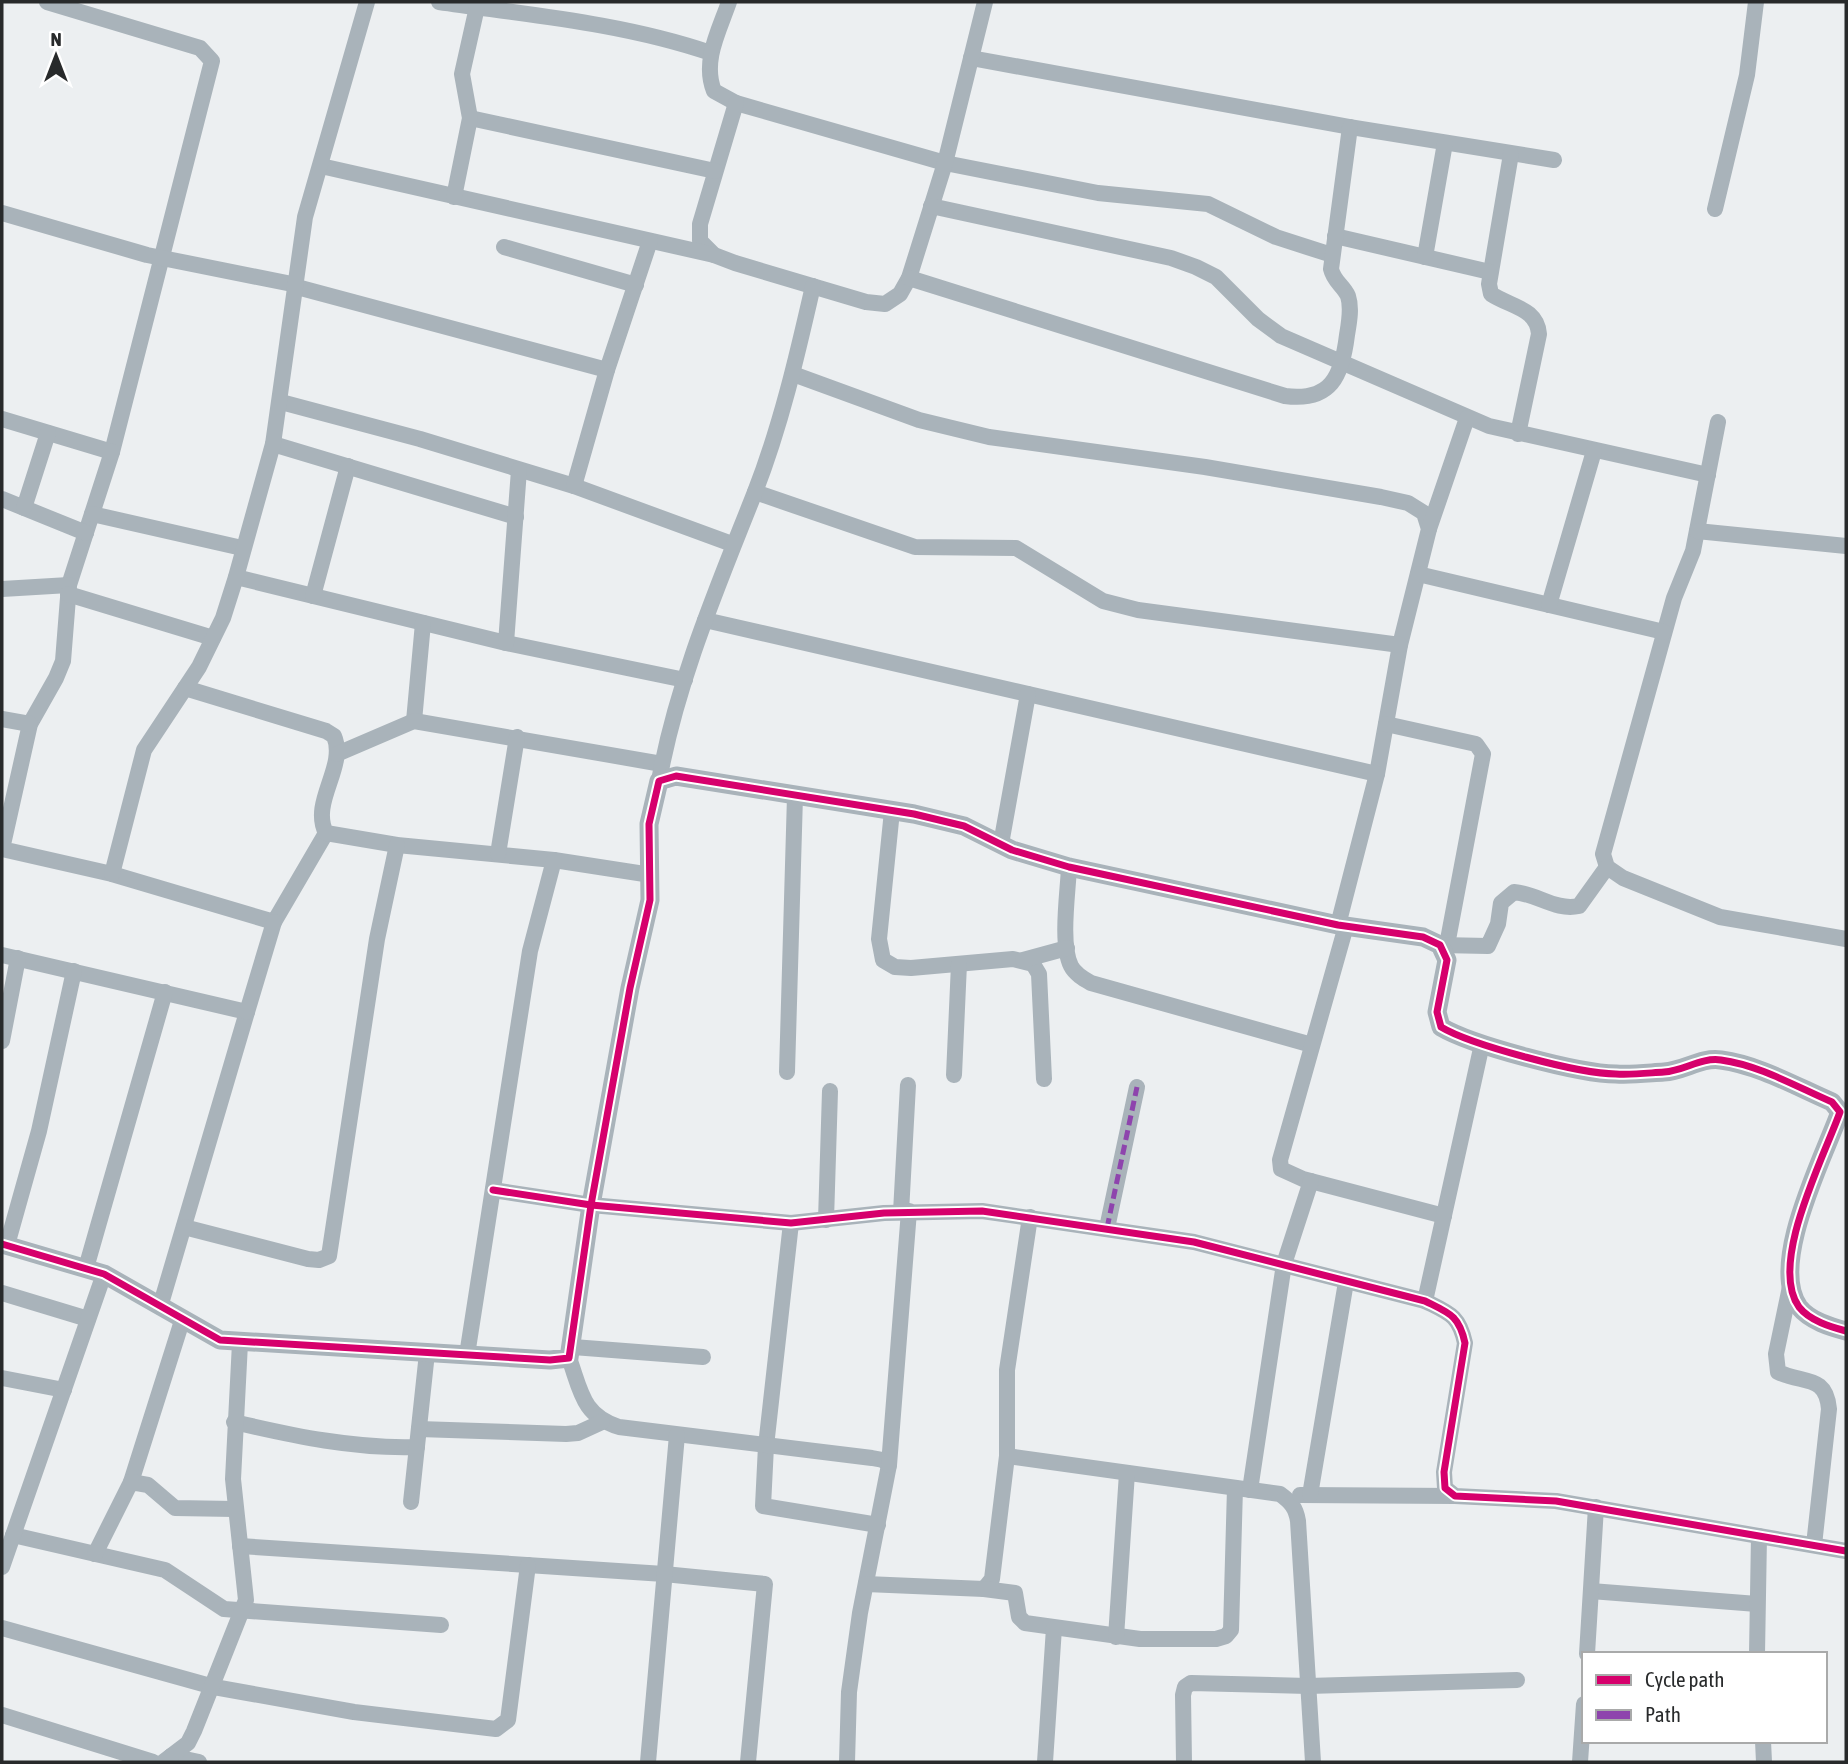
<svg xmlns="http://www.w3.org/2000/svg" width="1848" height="1764" font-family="'Asap Condensed',sans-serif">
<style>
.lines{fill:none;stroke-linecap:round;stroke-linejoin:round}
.minor{stroke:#a9b3ba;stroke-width:16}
.tertiary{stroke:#a9b3ba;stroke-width:19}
.quiet{stroke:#8e44ad;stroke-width:5;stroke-dasharray:10 5;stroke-linecap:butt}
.cycleway-casing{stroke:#fff;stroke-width:11}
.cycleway{stroke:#d6006c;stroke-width:7}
</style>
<rect width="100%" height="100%" fill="#eceff1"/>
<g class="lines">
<g class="minor">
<path d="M47 2 200 48 212 61 112 452 69 585 63 661 56 678 30 724 2 849 112 874 274 922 326 833"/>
<path d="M439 2C530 15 623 23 711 53"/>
<path d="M729 2C719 31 702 61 714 91L736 103 945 163 1098 193 1208 204 1276 237 1332 255"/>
<path d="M971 58 1350 127 1554 160"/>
<path d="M736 103 700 224V241L714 255 735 263 866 302 885 304 900 294 909 278 945 163 985 2"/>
<path d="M470 118 715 171"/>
<path d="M1511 154 1489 284 1491 294C1511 307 1537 308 1539 334L1518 434"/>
<path d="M321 166 714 255"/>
<path d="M454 197 470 118 462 74 477 7"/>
<path d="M931 206 1171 258 1196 267 1216 277 1258 319 1281 336 1489 426 1708 475"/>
<path d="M1715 209 1747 75 1756 2"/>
<path d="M2 213 147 255 297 285"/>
<path d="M1335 236 1490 272"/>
<path d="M504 247 636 285"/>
<path d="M1425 257 1445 143"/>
<path d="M909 278 1285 396C1331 402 1342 376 1347 335 1349 323 1352 308 1348 296 1343 285 1334 282 1331 269L1350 127"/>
<path d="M297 287 607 370"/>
<path d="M793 374 919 420 989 437 1205 467 1381 497 1408 503 1424 513 1429 529 1400 645 1377 774 1338 925"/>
<path d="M281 402 420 439 574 486 732 544"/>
<path d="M2 419 112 452"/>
<path d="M1718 422 1693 551 1674 598 1603 854 1607 867 1623 878 1720 917 1846 939"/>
<path d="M273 444 516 517"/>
<path d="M574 486 607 370 650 241"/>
<path d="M755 492 915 547 1016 548 1103 601 1138 610 1400 645"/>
<path d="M2 499 86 533"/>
<path d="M24 508 48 433"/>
<path d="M92 514 242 548"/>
<path d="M1429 529 1467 418"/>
<path d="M1697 531 1846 546"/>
<path d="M1418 574 1664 632"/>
<path d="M236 577 506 643 685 680"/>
<path d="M2 589 69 585"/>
<path d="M68 594 213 638"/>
<path d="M313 596 348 466"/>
<path d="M1549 605 1594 451"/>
<path d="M705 620 1377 774"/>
<path d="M506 643 519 470"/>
<path d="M185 688 326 731 334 736C347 767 310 802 326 833L397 845 554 860 651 875"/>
<path d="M2 719 30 724"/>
<path d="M414 721 423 623"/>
<path d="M1386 724 1476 744 1483 754 1447 945"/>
<path d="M337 754 414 721 662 764"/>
<path d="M659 781C677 681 718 586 755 492 781 425 797 356 813 286"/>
<path d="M892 811 879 939 883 960 895 967 911 968 1013 959 1033 964 1039 974 1044 1079"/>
<path d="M1001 844 1028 694"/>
<path d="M498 854 517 737"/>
<path d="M1069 867C1068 892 1060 944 1071 966 1075 974 1084 979 1091 983L1312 1045"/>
<path d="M112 874 144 750 199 667 223 618 236 577 273 444 305 217 367 2"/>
<path d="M1346 926 1280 1160 1281 1169 1303 1179 1444 1216"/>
<path d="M1440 945 1488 946 1498 924 1501 903 1514 892C1538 894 1555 911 1579 906L1607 867"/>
<path d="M2 955 247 1012 160 1307"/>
<path d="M1023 960 1067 948"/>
<path d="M247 1012 274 922"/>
<path d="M2 1041 18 958"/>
<path d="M787 1072 795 796"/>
<path d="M954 1075 959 964"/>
<path d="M493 1190 591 1205 791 1223 884 1213 982 1211 1194 1242 1425 1301C1449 1313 1459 1315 1465 1343L1444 1472 1445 1488 1455 1496 1556 1501 1846 1551"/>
<path d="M901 1212 908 1085"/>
<path d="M826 1220 830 1091"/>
<path d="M791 1223 766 1446 763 1506 878 1525"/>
<path d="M184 1227 308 1259 319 1260 329 1256 377 939 397 845"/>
<path d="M1107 1228 1137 1087"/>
<path d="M7 1245 39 1131 74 971"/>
<path d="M86 1268 165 992"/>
<path d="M1791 1282 1776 1354 1778 1372C1803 1384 1826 1374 1829 1409L1814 1545"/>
<path d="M2 1293 88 1319"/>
<path d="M1425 1301 1482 1044"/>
<path d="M573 1347 703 1357"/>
<path d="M467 1355 530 951 554 860"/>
<path d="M569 1358C581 1391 582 1415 619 1427L872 1458 883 1460 889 1465 860 1613 849 1692 847 1762"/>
<path d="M2 1378 64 1390"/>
<path d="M234 1422C294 1436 355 1449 417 1447"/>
<path d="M419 1429 566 1434 578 1433 602 1422"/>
<path d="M1007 1456 1280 1494C1291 1502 1296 1508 1298 1521L1313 1762"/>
<path d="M889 1465 909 1211"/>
<path d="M131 1482 182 1321"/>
<path d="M1250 1490 1284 1264 1311 1181"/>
<path d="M1300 1495 1455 1496"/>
<path d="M1310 1495 1346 1282"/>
<path d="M411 1502 427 1353"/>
<path d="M13 1535 165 1570 224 1609 441 1625"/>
<path d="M240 1546 664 1574 765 1584 748 1762"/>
<path d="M95 1554 131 1482 148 1485 175 1508 234 1509"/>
<path d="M2 1567 104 1274"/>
<path d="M866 1584 984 1589 992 1579 1007 1456V1370L1030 1217"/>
<path d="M984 1589 1015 1593 1019 1617 1025 1623 1140 1639H1216L1226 1636 1231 1630 1235 1488"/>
<path d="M1591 1591 1757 1604"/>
<path d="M2 1628 214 1687 354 1712 496 1729 508 1720 528 1565"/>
<path d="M1116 1637 1127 1473"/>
<path d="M1587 1654 1596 1507"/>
<path d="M1757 1654 1759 1536"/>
<path d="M2 1715 153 1762"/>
<path d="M1763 1741 1764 1762"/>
<path d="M171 1756 199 1762"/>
<path d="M163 1762 188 1743 194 1731 246 1600 233 1479 240 1343"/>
<path d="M648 1762 677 1435"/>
<path d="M1045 1762 1054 1628"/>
<path d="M1184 1762 1183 1695 1185 1687 1191 1683 1308 1686 1517 1680"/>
<path d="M1580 1762 1584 1704"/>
</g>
<path class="tertiary" d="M2 1244 104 1274 220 1340 550 1360 569 1358 591 1205 630 988 650 900 649 824 659 781 676 776 914 814 964 826 1012 850 1069 867 1338 925 1423 937 1440 945 1447 960 1437 1012 1441 1027C1471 1045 1580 1074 1616 1074 1632 1075 1648 1073 1664 1072 1684 1071 1701 1057 1721 1060 1759 1065 1797 1087 1832 1102L1840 1112C1824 1157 1768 1264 1799 1307 1810 1321 1831 1327 1846 1331"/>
<path class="quiet" d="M1107 1228 1137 1087"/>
<g class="cycleway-casing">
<g id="cycleway">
<path d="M493 1190 591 1205 791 1223 884 1213 982 1211 1194 1242 1425 1301C1449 1313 1459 1315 1465 1343L1444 1472 1445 1488 1455 1496 1556 1501 1846 1551"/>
<path d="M2 1244 104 1274 220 1340 550 1360 569 1358 591 1205 630 988 650 900 649 824 659 781 676 776 914 814 964 826 1012 850 1069 867 1338 925 1423 937 1440 945 1447 960 1437 1012 1441 1027C1471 1045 1580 1074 1616 1074 1632 1075 1648 1073 1664 1072 1684 1071 1701 1057 1721 1060 1759 1065 1797 1087 1832 1102L1840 1112C1824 1157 1768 1264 1799 1307 1810 1321 1831 1327 1846 1331"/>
</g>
</g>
<use href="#cycleway" class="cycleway"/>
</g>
<rect width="1848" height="1764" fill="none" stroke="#282a2b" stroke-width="7"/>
<rect x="1582" y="1652" width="245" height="91" fill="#ffffff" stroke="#a9aaaa" stroke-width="2"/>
<rect x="1596" y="1675" width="35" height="10" fill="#d6006c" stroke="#a9aaaa" stroke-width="2"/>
<text x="1645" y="1687" font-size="21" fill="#282a2b">Cycle path</text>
<rect x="1596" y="1710" width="35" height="10" fill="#8e44ad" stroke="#a9aaaa" stroke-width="2"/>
<text x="1645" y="1722" font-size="21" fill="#282a2b">Path</text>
<g transform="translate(56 56)" stroke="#ffffff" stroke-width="5" paint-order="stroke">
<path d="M0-5L12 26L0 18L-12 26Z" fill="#282a2b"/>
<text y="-10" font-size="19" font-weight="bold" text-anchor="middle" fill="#282a2b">N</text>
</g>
</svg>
